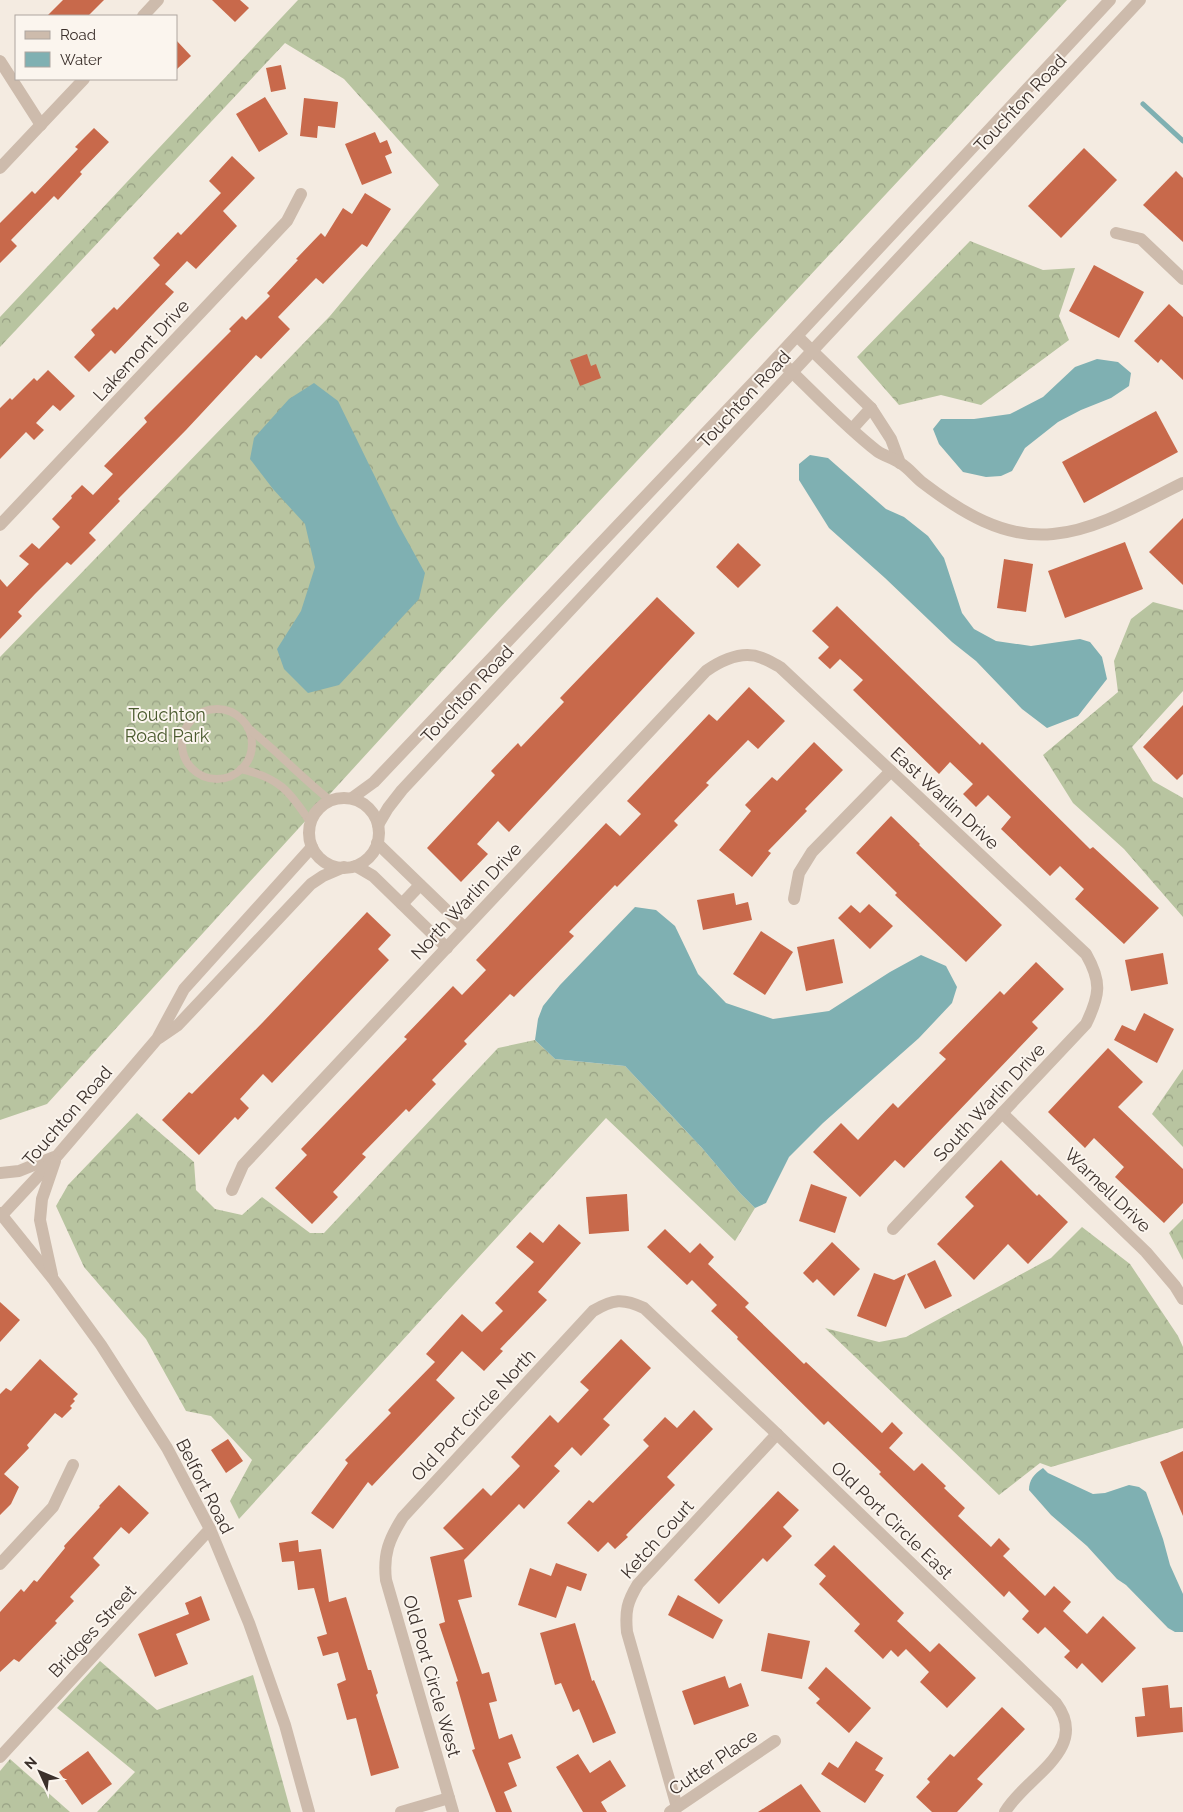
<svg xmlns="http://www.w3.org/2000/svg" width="1183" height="1812" font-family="Raleway,sans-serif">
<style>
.forest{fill:url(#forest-crowns)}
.water{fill:#7fb0b2}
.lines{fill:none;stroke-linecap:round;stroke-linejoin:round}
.stream{stroke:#7fb0b2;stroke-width:5}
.building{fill:#c8694b}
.service{stroke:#cdbbac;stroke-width:8}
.minor{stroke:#cdbbac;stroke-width:12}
.tertiary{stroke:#cdbbac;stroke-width:12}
.labels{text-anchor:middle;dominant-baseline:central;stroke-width:4;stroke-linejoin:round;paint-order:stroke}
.street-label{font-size:18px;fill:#3b302b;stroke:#fbf5ee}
.park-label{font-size:18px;fill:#4a5a2e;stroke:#fbf5ee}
</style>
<defs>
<pattern id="forest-crowns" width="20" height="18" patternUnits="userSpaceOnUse" patternTransform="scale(1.25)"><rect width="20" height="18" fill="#b8c4a0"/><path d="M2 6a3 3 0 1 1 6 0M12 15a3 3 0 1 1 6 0" fill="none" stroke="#97a083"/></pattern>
</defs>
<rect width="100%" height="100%" fill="#f4ebe1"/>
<g class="forest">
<path d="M298 0H1067L497 611 47 1104 0 1120V657L330 316 439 185 344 79 285 43 0 347V317Z"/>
<path d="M970 241 1043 270 1075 268 1059 316 1069 340 981 405 941 395 899 405 857 357Z"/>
<path d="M1153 602 1183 610V691L1132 747 1153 781 1183 798V917L1124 849 1073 803 1043 755 1118 692 1114 661 1131 619Z"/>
<path d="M535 1040 555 1059 625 1066 702 1148 740 1193 755 1208 735 1241 606 1118 239 1519 230 1501 252 1460 211 1416 186 1411 146 1339 84 1267 56 1206 68 1185 137 1113 194 1162 196 1190 215 1209 242 1215 262 1197 310 1233H324L498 1048Z"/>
<path d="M1183 1069V1147L1152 1114Z"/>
<path d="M1183 1219V1260L1169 1233Z"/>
<path d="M1082 1227 1130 1264 1178 1336 1183 1347V1428L1051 1467 1040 1463 999 1495 825 1328 879 1342 906 1337 1051 1258Z"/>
<path d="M100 1661 157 1710 253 1675 291 1812H97L135 1772 57 1708Z"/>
<path d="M10 1759 70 1812H0V1771Z"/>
</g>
<g class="water">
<path d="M1097 359 1118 362 1131 373 1129 386 1111 398 1081 410 1058 422 1025 448 1012 471 1001 476 986 477 963 472 939 444 933 429 941 419H974L1010 414 1043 397 1075 367Z"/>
<path d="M314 383 338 401 398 524 425 573 419 599 339 685 308 693 284 669 277 649 301 611 315 567 305 524 273 489 250 459 254 438 289 399Z"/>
<path d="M810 455 828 458 886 509 904 517 928 536 944 558 962 613 974 629 996 641 1031 646 1080 639 1090 642 1102 657 1107 679 1078 716 1047 728 1022 709 976 661 952 642 885 578 829 528 799 480V464Z"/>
<path d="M635 907 656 910 675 926 698 974 726 1003 773 1019 829 1011 890 972 921 955 946 966 957 987 952 1003 919 1038 823 1123 789 1157 766 1203 755 1208 740 1193 702 1148 625 1066 555 1059 535 1040 538 1019 543 1006 560 985Z"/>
<path d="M1043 1468 1048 1473 1093 1494 1105 1493 1129 1485 1139 1487 1146 1492 1163 1539 1170 1565 1183 1594V1632H1175L1168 1628 1126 1585 1117 1579 1087 1546 1051 1515 1029 1490C1029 1480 1034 1474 1043 1468Z"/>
</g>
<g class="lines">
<path class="stream" d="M1143 104 1183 141"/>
</g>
<g class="building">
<path d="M63 0H104L88 16H47Z"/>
<path d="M212 0H240L249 8 235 22Z"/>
<path d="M176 40 191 56 176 70Z"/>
<path d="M281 65 286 89 271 92 266 68Z"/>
<path d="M265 97 288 134 259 152 236 114Z"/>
<path d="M304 98 338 102 335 128 318 126 317 138 300 136Z"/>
<path d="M94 128 109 142 80 172 82 174 58 200 54 196 11 240 17 246 0 263V223L32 191 35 194 78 149 75 147Z"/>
<path d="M375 132 380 143 387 140 392 153 385 156 392 173 362 185 345 144Z"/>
<path d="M1084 148 1117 180 1061 238 1028 206Z"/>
<path d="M232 156 255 178 223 211 237 226 196 269 187 261 165 284 174 292 115 354 111 350 89 372 74 357 95 335 91 330 114 307 117 310 160 265 153 258 178 232 181 235 221 193 209 181Z"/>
<path d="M1176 171 1183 178V242L1143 205Z"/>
<path d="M365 193 391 209 367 247 362 244 323 284 316 278 278 317 290 329 261 359 256 355 186 430 118 499 120 501 89 533 96 540 71 565 67 562 35 594 18 612 22 616 0 639V579L7 587 29 564 19 556 32 543 39 549 60 527 52 519 72 498 71 496 82 485 93 495 113 474 104 466 147 422 144 418 231 331 229 329 242 316 246 320 270 296 267 293 298 260 296 259 321 233 325 237 343 208 352 214Z"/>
<path d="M1094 265 1144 292 1119 338 1069 311Z"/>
<path d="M1169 304 1183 317V380L1161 359 1158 363 1134 341Z"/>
<path d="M587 354 591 366 596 364 601 378 580 386 570 360Z"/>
<path d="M48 370 75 396 60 411 53 405 36 423 44 430 34 440 26 432 0 459V408L10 398 12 400 34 378 37 381Z"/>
<path d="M1156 411 1178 452 1084 503 1062 462Z"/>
<path d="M1183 518V585L1149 552Z"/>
<path d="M1125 542 1143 589 1065 618 1048 571Z"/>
<path d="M738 543 761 565 738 588 716 567Z"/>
<path d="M1004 559 1033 564 1026 612 997 608Z"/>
<path d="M657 597 695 633 509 832 498 821 477 844 488 854 461 882 427 848 495 775 491 771 518 743 521 747 564 702 560 698Z"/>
<path d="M837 606 980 745 982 742 1090 849 1093 847 1159 908 1124 944 1075 899 1084 889 1060 866 1050 876 1001 829 1011 817 988 795 976 807 963 794 973 784 950 762 939 774 853 690 863 680 840 659 830 669 818 658 829 647 812 631Z"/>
<path d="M749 687 785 721 758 749 748 740 706 783 709 785 674 821 678 825 617 887 615 885 569 932 574 936 514 997 510 994 464 1041 467 1044 432 1080 436 1084 409 1112 406 1109 362 1154 366 1157 333 1192 338 1197 312 1224 275 1188 307 1155 301 1149 407 1039 404 1037 453 986 462 995 486 970 476 960 606 823 620 836 641 814 627 801 709 714 717 721Z"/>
<path d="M1183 705V774L1177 780 1143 747Z"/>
<path d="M814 742 843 770 805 809 807 811 768 851 771 853 752 877 719 850 751 811 745 805 772 777 777 781Z"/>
<path d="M891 816 920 844 919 845 1002 925 966 962 895 895 897 893 856 853Z"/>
<path d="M734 893 736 905 748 902 752 920 703 930 697 900Z"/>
<path d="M869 904 893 926 870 949 838 918 851 905 860 913Z"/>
<path d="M367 912 391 935 378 949 389 960 272 1083 263 1074 240 1099 249 1108 238 1120 235 1117 199 1155 162 1120 189 1092 192 1094 264 1021Z"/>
<path d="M761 931 793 952 765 995 733 974Z"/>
<path d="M834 939 843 983 806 991 797 947Z"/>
<path d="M1163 953 1168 984 1131 991 1125 960Z"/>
<path d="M1036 962 1064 989 1032 1022 1038 1028 904 1168 895 1160 860 1197 813 1152 841 1123 858 1140 893 1103 898 1108 946 1059 939 1053 1000 991 1004 995Z"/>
<path d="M1144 1013 1174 1029 1157 1063 1114 1040 1122 1025 1135 1031Z"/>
<path d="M1108 1048 1143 1082 1118 1107 1183 1169V1203L1164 1223 1115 1177 1124 1167 1094 1138 1085 1148 1048 1112Z"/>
<path d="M1001 1160 1037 1196 1039 1194 1068 1222 1028 1264 1008 1244 974 1280 937 1244 974 1206 965 1197Z"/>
<path d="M811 1184 847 1197 835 1233 799 1221Z"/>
<path d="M627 1194 629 1231 589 1234 586 1197Z"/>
<path d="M559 1224 581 1243 538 1292 547 1300 500 1349 503 1351 484 1371 462 1351 436 1380 455 1398 372 1486 368 1482 333 1529 311 1513 348 1463 345 1460 391 1413 388 1410 435 1362 426 1354 462 1314 482 1332 503 1311 495 1303 534 1262 516 1247 530 1232 543 1243Z"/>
<path d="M665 1229 690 1253 700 1243 714 1257 708 1264 749 1303 745 1307 804 1364 806 1362 882 1433 892 1422 903 1433 889 1448 914 1471 922 1463 946 1486 944 1488 965 1508 958 1516 991 1547 999 1538 1010 1549 1003 1556 1045 1596 1054 1586 1071 1602 1063 1611 1087 1634 1103 1616 1136 1648 1102 1683 1082 1663 1077 1669 1064 1657 1070 1651 1045 1627 1038 1634 1022 1619 1029 1611 1009 1591 1004 1597 879 1474 881 1472 828 1421 824 1425 737 1339 738 1337 711 1311 717 1305 692 1280 687 1285 647 1247Z"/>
<path d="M832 1242 860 1269 834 1296 817 1279 813 1283 803 1273Z"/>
<path d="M935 1260 952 1296 925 1309 907 1274Z"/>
<path d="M874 1273 894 1280 906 1274 886 1327 857 1316Z"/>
<path d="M0 1302 20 1320 0 1342Z"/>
<path d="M621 1339 651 1368 603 1419 610 1425 581 1456 572 1447 554 1466 560 1471 524 1509 519 1504 464 1560 472 1597 458 1600 482 1674 489 1672 497 1701 489 1703 499 1739 512 1734 521 1758 508 1763 517 1786 504 1792 512 1812H496L472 1750 475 1749 456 1682 458 1681 439 1624 445 1622 430 1557 464 1549 443 1528 483 1488 491 1496 520 1466 511 1457 550 1415 558 1423 589 1390 580 1382Z"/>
<path d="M40 1359 78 1394 73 1399 75 1401 70 1406 72 1408 62 1418 55 1413 27 1445 29 1448 4 1474 19 1487 11 1504 0 1515V1394L6 1388 11 1391Z"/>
<path d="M694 1410 713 1429 667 1477 675 1485 626 1535 628 1537 615 1549 608 1542 598 1552 567 1523 589 1500 593 1503 649 1446 643 1440 665 1417 677 1428Z"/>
<path d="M228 1439 243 1461 226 1473 211 1450Z"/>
<path d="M1183 1451V1516L1160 1462Z"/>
<path d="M119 1485 149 1513 129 1534 121 1527 93 1558 100 1565 70 1597 74 1601 55 1621 57 1623 19 1662 14 1659 0 1672V1612L21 1589 24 1592 34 1580 37 1582 65 1548 64 1546 100 1507 99 1506Z"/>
<path d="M778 1491 799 1510 783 1527 792 1536 767 1562 763 1558 719 1604 694 1580Z"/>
<path d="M298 1540 299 1552 321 1549 329 1602 346 1597 368 1670H371L378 1693 376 1695 399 1768 371 1776 356 1718 347 1720 337 1684 346 1680 338 1652 323 1656 317 1637 327 1634 314 1588 298 1590 294 1561 282 1562 279 1543Z"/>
<path d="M834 1545 904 1613 897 1621 930 1652 939 1643 976 1678 947 1708 920 1682 929 1672 906 1649 898 1657 891 1650 883 1659 854 1631 860 1624 819 1584 826 1576 814 1565Z"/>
<path d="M556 1563 587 1574 581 1591 567 1586 556 1618 518 1605 530 1568 551 1576Z"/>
<path d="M678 1595 723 1620 713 1639 668 1615Z"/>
<path d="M201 1596 210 1620 176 1634 188 1664 155 1677 138 1634 189 1614 185 1603Z"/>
<path d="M575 1623 592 1681 594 1680 616 1733 593 1743 579 1709 573 1712 561 1683 555 1685 540 1633Z"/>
<path d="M768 1633 810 1641 802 1679 761 1671Z"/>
<path d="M826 1667 871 1708 849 1733 816 1703 820 1699 808 1688Z"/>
<path d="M725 1676 729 1688 741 1683 749 1706 694 1725 682 1691Z"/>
<path d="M1168 1685 1170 1708 1182 1707 1183 1732 1137 1737 1135 1717 1145 1716 1142 1688Z"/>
<path d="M1002 1707 1025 1729 977 1779 983 1784 957 1812H932L916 1797 930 1782 927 1779 950 1754 954 1757Z"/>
<path d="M856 1741 883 1758 875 1770 884 1775 865 1803 821 1774 829 1762 838 1768Z"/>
<path d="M88 1751 112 1784 82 1805 59 1772Z"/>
<path d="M578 1754 590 1773 610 1760 626 1786 601 1802 607 1812H583L556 1767Z"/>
<path d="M801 1784 821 1812H758Z"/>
</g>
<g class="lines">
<g class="service">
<circle cx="217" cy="744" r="35"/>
<path d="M248 728C277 751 302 778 331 801"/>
<path d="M241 769C279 778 289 790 310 822"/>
</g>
<g class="minor">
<path d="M143 16 158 0"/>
<path d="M0 61 41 125"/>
<path d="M0 168 84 79"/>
<path d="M1116 233 1141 239 1183 279"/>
<path d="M797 336 871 408 891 439 900 463"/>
<path d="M777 358C810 388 841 423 877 451 884 456 893 458 900 463 909 468 915 477 923 483 961 512 1004 539 1053 534 1098 530 1144 502 1183 483"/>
<path d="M852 429 871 408"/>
<path d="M0 525 287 221 301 194"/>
<path d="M377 843 465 928"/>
<path d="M356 866 373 876 447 948"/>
<path d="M794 899 799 873 812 852 891 771"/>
<path d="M402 904 420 885"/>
<path d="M1002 1113 1146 1252 1175 1286 1183 1299"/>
<path d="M232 1190 243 1165 706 671C722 660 743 650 762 658 768 660 774 664 780 667L1086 954C1102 982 1100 995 1086 1024L893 1229"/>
<path d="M0 1564 53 1507 73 1465"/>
<path d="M0 1757 210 1529"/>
<path d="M677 1807 627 1632C625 1611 627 1602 638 1584L777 1434"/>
<path d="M401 1812 449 1798"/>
<path d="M453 1812 386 1580C383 1554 389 1539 403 1517L593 1311C613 1299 623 1298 644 1308L777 1434 1056 1703C1091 1750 1025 1777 1005 1812"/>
<path d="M670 1812 775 1741"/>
</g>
<g class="tertiary">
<path d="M352 798 374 782 753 383 1110 0"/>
<circle cx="344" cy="833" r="35"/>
<path d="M378 825 388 808 402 790 1140 0"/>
<path d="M159 1038 178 1025 311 884 323 876 344 867"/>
<path d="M0 1173 19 1171 54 1157"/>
<path d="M0 1213 53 1279 101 1345 167 1448 210 1529 249 1623 285 1725 309 1812"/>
<path d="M2 1215 57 1156 157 1039 184 989 312 847"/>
<path d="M52 1275 40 1220 42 1199 55 1161"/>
</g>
</g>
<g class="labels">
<g class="street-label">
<text transform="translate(1020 103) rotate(-47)">Touchton Road</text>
<text transform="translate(141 350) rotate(-47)">Lakemont Drive</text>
<text transform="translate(744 399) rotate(-47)">Touchton Road</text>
<text transform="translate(467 694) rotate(-47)">Touchton Road</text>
<text transform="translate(945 798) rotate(43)">East Warlin Drive</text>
<text transform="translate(466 901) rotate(-47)">North Warlin Drive</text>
<text transform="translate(989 1102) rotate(-47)">South Warlin Drive</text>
<text transform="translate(67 1116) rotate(-49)">Touchton Road</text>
<text transform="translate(1108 1190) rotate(44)">Warnell Drive</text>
<text transform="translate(473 1415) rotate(-47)">Old Port Circle North</text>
<text transform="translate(205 1486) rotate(63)">Belfort Road</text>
<text transform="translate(892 1520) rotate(44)">Old Port Circle East</text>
<text transform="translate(657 1539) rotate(-48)">Ketch Court</text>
<text transform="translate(92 1631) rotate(-47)">Bridges Street</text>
<text transform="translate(432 1676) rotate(74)">Old Port Circle West</text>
<text transform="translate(713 1762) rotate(-34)">Cutter Place</text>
</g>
<g class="park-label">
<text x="167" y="714">Touchton<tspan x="167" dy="21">Road Park</tspan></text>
</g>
</g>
<rect x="15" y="15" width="162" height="65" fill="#fbf5ee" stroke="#aea6a0"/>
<rect x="25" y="31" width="25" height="8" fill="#cdbbac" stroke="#aea6a0"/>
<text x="60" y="40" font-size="15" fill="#3b302b">Road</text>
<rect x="25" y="52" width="25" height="15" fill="#7fb0b2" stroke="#aea6a0"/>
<text x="60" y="65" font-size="15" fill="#3b302b">Water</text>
<g transform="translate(40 1772) rotate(314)" stroke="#fbf5ee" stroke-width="4" paint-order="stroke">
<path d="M0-4L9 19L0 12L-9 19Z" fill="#3b302b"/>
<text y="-8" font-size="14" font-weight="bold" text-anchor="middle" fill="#3b302b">N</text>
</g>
</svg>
